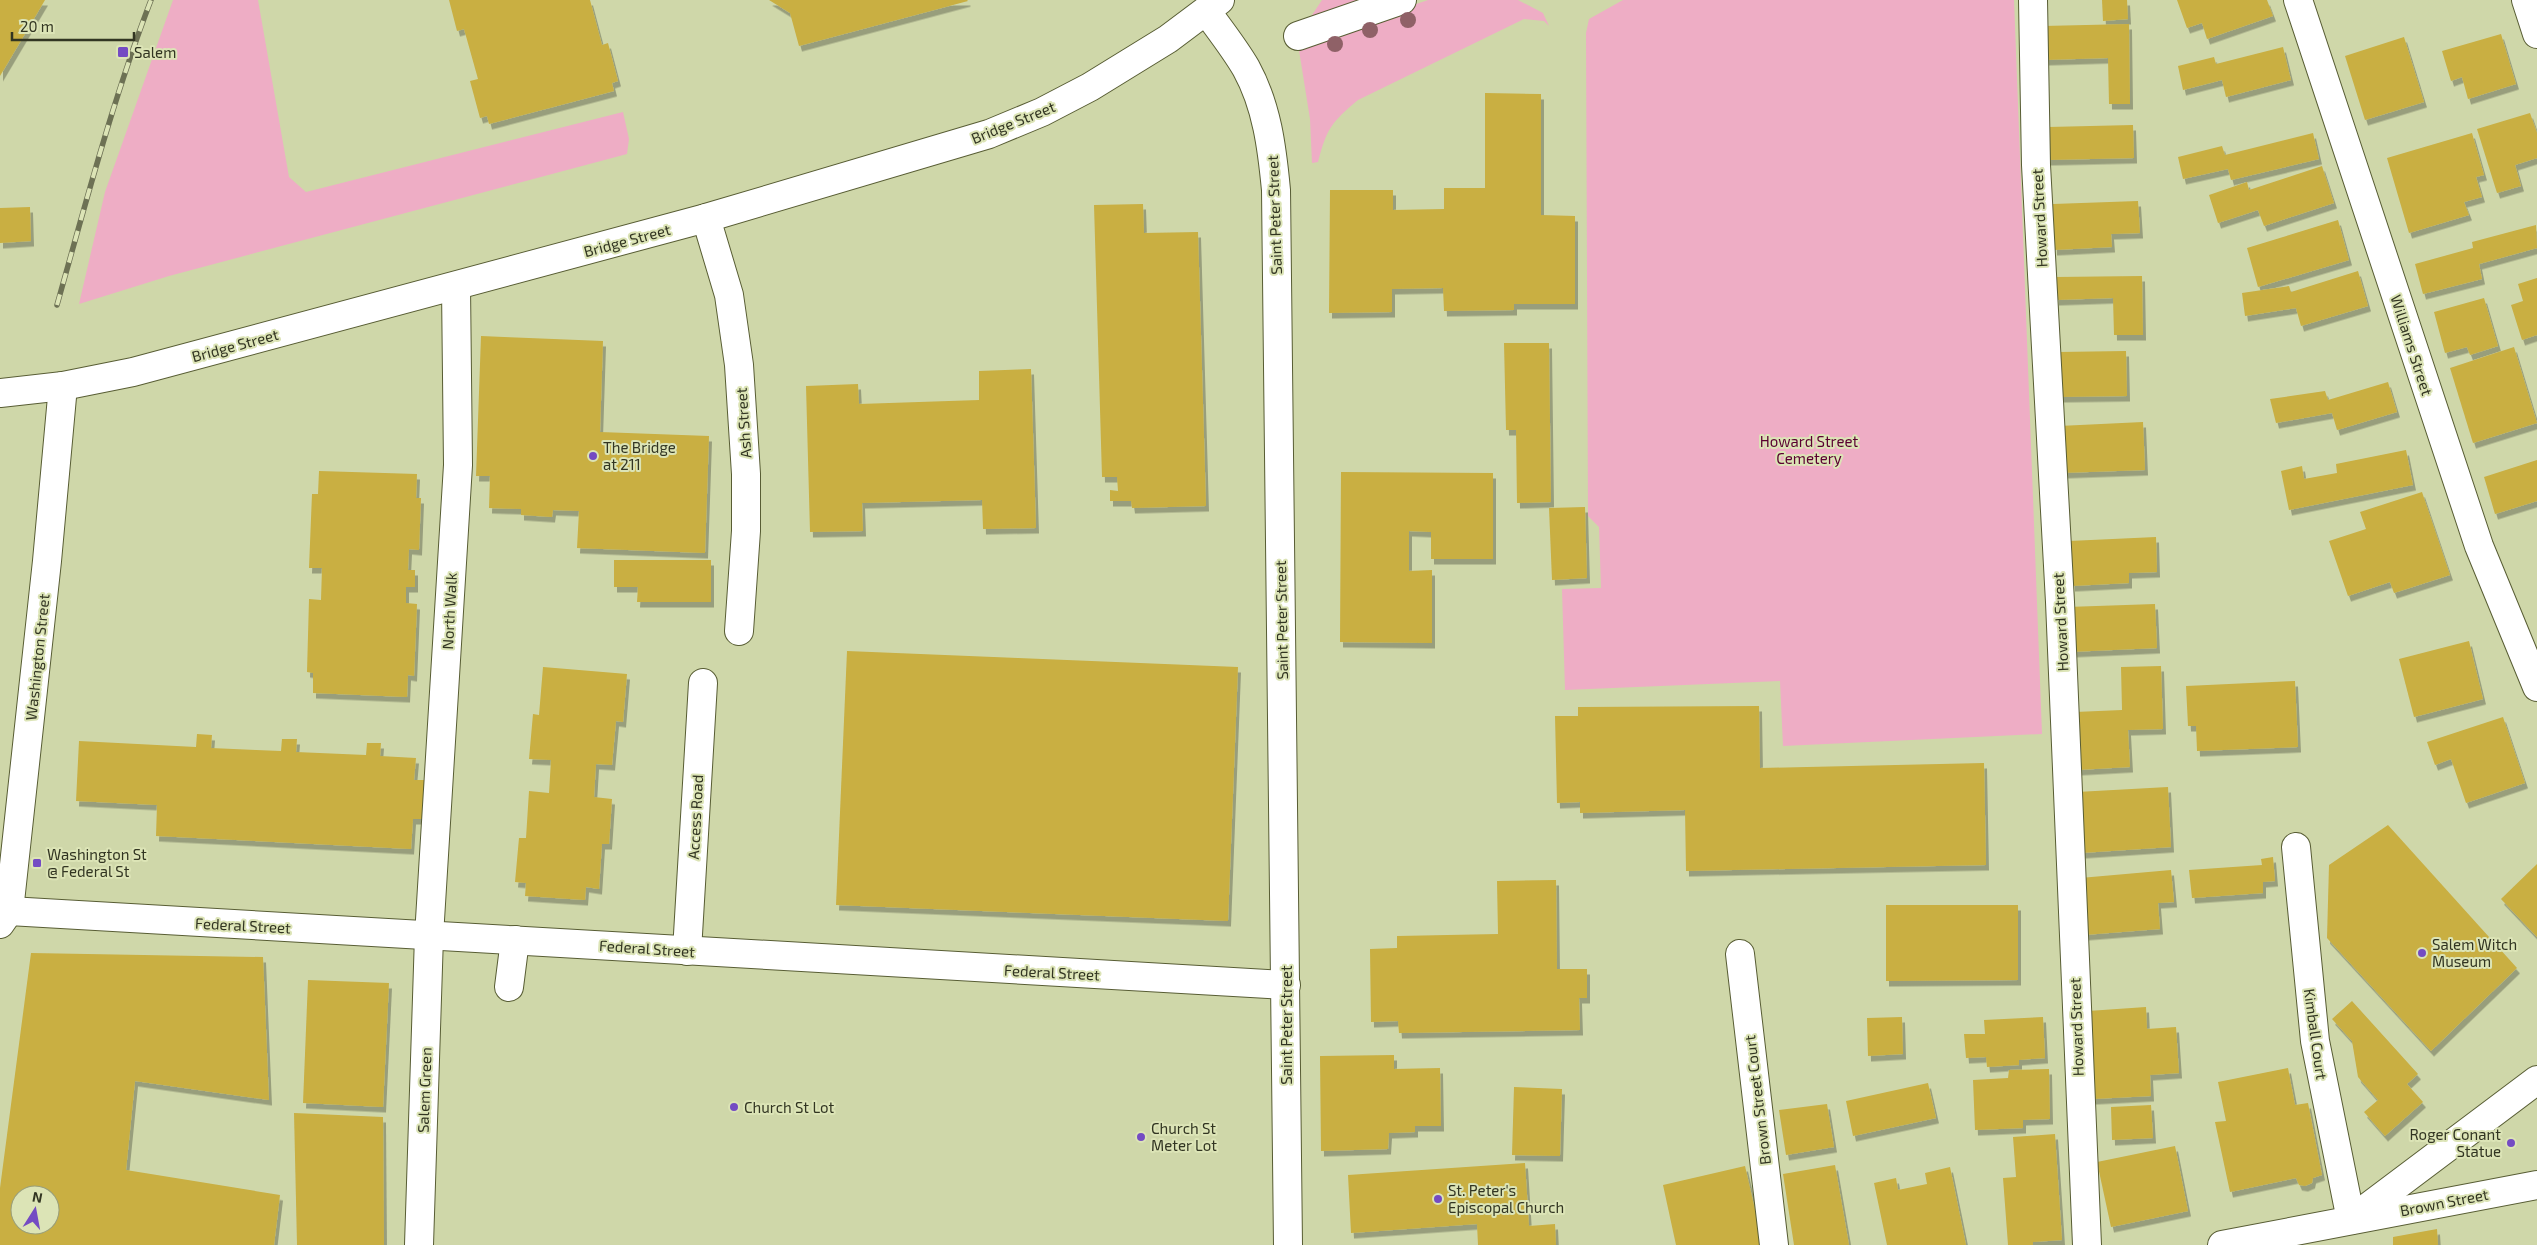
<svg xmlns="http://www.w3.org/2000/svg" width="2537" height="1245" font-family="'Exo 2',sans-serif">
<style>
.green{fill:#eeadc5}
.building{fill:#c9af42;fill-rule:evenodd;filter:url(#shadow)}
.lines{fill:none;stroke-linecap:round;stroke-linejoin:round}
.minor-casing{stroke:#585d34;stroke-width:30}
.highway-casing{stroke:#585d34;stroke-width:30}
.minor{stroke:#fff;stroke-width:28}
.highway{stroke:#fff;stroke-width:28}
.rail-casing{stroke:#6d7154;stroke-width:5.5}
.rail{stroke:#dce4b6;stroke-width:4;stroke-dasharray:11;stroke-linecap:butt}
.tree{fill:#8f6167}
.poi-dot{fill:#744bc3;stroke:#dce4b6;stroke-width:2}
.labels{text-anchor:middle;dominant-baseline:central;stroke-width:4;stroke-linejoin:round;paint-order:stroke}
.poi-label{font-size:15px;fill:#323522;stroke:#dce4b6;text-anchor:start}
.street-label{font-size:15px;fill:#323522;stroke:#dce4b6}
.park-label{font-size:15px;fill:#5a0031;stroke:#dce4b6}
</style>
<defs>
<filter id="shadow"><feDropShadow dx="3" dy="5.5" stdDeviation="0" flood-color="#0004"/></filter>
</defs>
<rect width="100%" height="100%" fill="#cfd7a9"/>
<g class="green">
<path d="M173 0H258L289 177 306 192 623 112 629 139 627 154 169 276 79 304 105 192Z"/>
<path d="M1322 0H1402L1298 36Z"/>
<path d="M1428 0H1518L1543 13 1549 26 1544 21 1524 19 1358 100C1331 123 1327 128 1318 162L1312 163 1310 119 1298 44Z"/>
<path d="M1623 0H2014L2042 734 1783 746 1780 681 1565 690 1562 589 1601 588 1599 527 1588 516 1586 33 1589 19Z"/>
</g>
<g class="building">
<path d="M0 0H45L0 76Z"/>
<path d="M449 0H590L602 45 608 43 618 81 612 83 614 91 489 124 487 116 480 118 470 81 478 79 464 29 457 31Z"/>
<path d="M769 0H967L968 1 799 46 790 13Z"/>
<path d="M2102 0H2127L2128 19 2103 21Z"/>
<path d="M2177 0H2267L2273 16 2207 39 2202 23 2187 28Z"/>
<path d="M2129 24 2130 104H2109L2108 58 2044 60 2043 26Z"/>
<path d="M2501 34 2516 84 2468 99 2462 77 2451 81 2442 51Z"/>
<path d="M2404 37 2424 102 2365 120 2345 56Z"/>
<path d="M2283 47 2291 80 2226 97 2222 80 2183 90 2178 66 2214 57 2216 64Z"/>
<path d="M1485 93 1541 94V215L1575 216V304H1514V310L1444 311 1443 288 1392 289V312L1329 313 1330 190H1393V210L1444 209V188H1485Z"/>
<path d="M2530 113 2537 133V158L2515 165 2521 186 2497 193 2477 129Z"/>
<path d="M2133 125 2134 158 2048 160V127Z"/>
<path d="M2313 133 2319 159 2231 180 2228 169 2183 179 2178 157 2222 146 2225 155Z"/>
<path d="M2472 133 2484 175 2476 177 2482 197 2464 202 2469 215 2409 233 2387 158Z"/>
<path d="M2322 166 2334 203 2264 226 2258 210 2218 223 2209 195 2247 182 2249 190Z"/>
<path d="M2138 201 2140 233 2111 234 2112 247 2054 250 2053 204Z"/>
<path d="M1143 204 1144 233 1198 232 1206 506 1132 508 1131 501H1110V490L1118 491 1117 477H1102L1094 205Z"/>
<path d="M30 207 31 241 0 243V208Z"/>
<path d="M2338 220 2349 260 2258 287 2247 248Z"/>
<path d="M2536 225 2537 248 2479 264 2482 279 2423 294 2415 264 2473 248 2472 242Z"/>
<path d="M2358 271 2368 306 2301 326 2296 308 2245 316 2242 293 2289 286 2291 292Z"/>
<path d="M2142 276 2143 335H2114L2113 298 2056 300 2055 277Z"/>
<path d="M2537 278V335L2522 340 2511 305 2523 301 2518 284Z"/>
<path d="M2484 298 2498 346 2470 355 2467 347 2445 353 2434 312Z"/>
<path d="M481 336 603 341 600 432 709 436 705 553 577 548 579 511 553 510 552 517 521 515V509L489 508 490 476H476Z"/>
<path d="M1504 343H1549L1551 502 1517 503 1516 430H1506Z"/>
<path d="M2514 347 2537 423 2473 443 2450 368Z"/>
<path d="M2126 351 2127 396 2058 397V352Z"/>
<path d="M1031 369 1036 528 983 529 982 500 862 503 863 531 810 532 806 386 858 384 859 404 979 400V371Z"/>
<path d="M2388 382 2397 412 2337 430 2332 413 2276 423 2270 399 2325 391 2328 400Z"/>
<path d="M2143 422 2145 470 2061 473 2059 426Z"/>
<path d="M2406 450 2413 485 2289 510 2281 471 2302 466 2304 479 2337 473 2336 464Z"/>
<path d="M2537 460V501L2495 514 2484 477Z"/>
<path d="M319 471 417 474 416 498H421L419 550 409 549 408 570H415V587H406V603L417 604 414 676 408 675 407 697 313 693V673L307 672 309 599 321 600 322 568H309L312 494H318Z"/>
<path d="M1341 472 1493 473V559H1431V532L1409 531V571L1432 570V643L1340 642Z"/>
<path d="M2422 492 2450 575 2394 593 2390 582 2348 596 2329 541 2366 529 2360 512Z"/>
<path d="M1585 507 1587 578 1552 580 1549 508Z"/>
<path d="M2156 537 2157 572 2129 573V583L2072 586 2069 541Z"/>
<path d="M614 560H711V602H637L638 587H614Z"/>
<path d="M2155 604 2157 648 2069 652 2067 607Z"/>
<path d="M2469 641 2483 699 2414 717 2399 659Z"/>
<path d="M847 651 1238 667 1228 921 836 905Z"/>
<path d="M2161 666 2163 729 2128 730 2130 767 2077 770 2075 712 2122 710 2121 667Z"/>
<path d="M543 667 627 674 623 722 616 721 612 765 596 764 594 797 612 799 609 844H602L599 889 586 887 585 900 525 896 526 883 515 882 519 838H526L529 791 549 793 551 760 529 759 533 714 539 715Z"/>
<path d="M2295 681 2298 747 2197 751 2196 726H2188L2186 686Z"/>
<path d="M1759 706 1760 768 1984 763 1986 865 1686 871 1685 810 1580 813V802L1557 803 1555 716H1578V707Z"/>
<path d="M2503 717 2525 783 2466 803 2451 759 2435 765 2427 742Z"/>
<path d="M197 734 212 735 211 748 281 751 282 739H297L296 752 366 755 367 743H381L380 756 416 758 414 780H425L423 819H413L411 849 156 836 157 805 76 801 79 741 196 747Z"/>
<path d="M2168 787 2171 847 2081 853 2077 792Z"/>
<path d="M2388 825 2517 968 2431 1051 2327 938 2329 865Z"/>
<path d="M2273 857 2275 881 2263 882V893L2192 898 2189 870 2262 865 2261 859Z"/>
<path d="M2537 864V937L2501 899Z"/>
<path d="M2171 870 2174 902 2158 903 2160 929 2084 935 2080 878Z"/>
<path d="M1556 880 1557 969H1587V998H1579L1580 1030 1399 1033 1398 1021 1371 1022 1370 949 1397 948V936L1498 934 1497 881Z"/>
<path d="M1886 905H2018V980L1886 981Z"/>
<path d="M31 953 263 957 269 1100 135 1081 126 1170 280 1195 274 1245H0V1188ZM20 1195H50V1225H20Z"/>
<path d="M308 980 389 983 383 1107 303 1103Z"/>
<path d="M2352 1001 2418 1074 2407 1084 2423 1102 2385 1136 2364 1112 2378 1100 2358 1077 2352 1041 2332 1019Z"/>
<path d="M2146 1007 2147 1029 2176 1027 2179 1073 2150 1075 2151 1096 2093 1099 2088 1011Z"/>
<path d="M1902 1017 1903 1054 1868 1056 1867 1018Z"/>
<path d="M2043 1017 2045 1058 2019 1060V1065L1987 1067 1986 1057 1966 1058 1964 1034H1985L1984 1020Z"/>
<path d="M1394 1055V1069L1440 1068 1441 1126H1415V1132L1389 1133 1388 1149 1321 1151 1320 1056Z"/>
<path d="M2288 1068 2295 1105 2308 1103 2322 1175 2313 1178 2312 1183 2305 1186 2299 1185 2296 1178 2230 1192 2215 1122 2226 1121 2218 1082Z"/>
<path d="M2049 1069 2050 1119 2023 1120V1128L1975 1130 1973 1080 2008 1078 2009 1070Z"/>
<path d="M1928 1083 1936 1118 1853 1136 1846 1101Z"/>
<path d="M1514 1087 1562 1089 1560 1156 1512 1155Z"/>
<path d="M1827 1104 1834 1147 1786 1155 1779 1110Z"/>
<path d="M2151 1105 2153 1138 2112 1140 2111 1107Z"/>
<path d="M294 1113 383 1117 384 1245H297Z"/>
<path d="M2055 1134 2062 1240 2033 1242V1245H2008L2003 1178 2016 1177 2013 1137Z"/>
<path d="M2175 1146 2188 1211 2111 1227 2097 1162Z"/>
<path d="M1525 1163 1529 1226 1555 1224 1556 1245H1478L1477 1224 1351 1233 1348 1175Z"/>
<path d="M1835 1165 1849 1245H1794L1783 1174Z"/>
<path d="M1745 1166 1763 1245H1676L1663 1185Z"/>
<path d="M1950 1167 1966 1245H1887L1874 1183 1896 1178 1898 1190 1927 1184 1925 1173Z"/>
<path d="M2437 1229 2438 1245H2393V1237Z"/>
</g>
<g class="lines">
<g class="minor-casing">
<g id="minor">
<path d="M2033 0 2036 165 2060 602 2087 1245"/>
<path d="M2298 0 2479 546 2537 687"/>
<path d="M2526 0 2537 34"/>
<path d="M1207 12C1220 30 1235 49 1246 68 1267 106 1272 148 1276 190L1288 1245"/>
<path d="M1298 36 1402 0"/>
<path d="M706 218 729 295 739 365 746 474V531L739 631"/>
<path d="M2296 847 2315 1041 2351 1220"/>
<path d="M9 911 1286 985"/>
<path d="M687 951 703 683"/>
<path d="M1740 954 1774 1245"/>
<path d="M509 987 515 940"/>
<path d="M2356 1216 2537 1080"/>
<path d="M419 1245 429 936 458 465 456 287"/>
<path d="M2222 1245 2537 1185"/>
</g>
</g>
<g class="highway-casing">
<g id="highway">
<path d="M0 393 63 386 133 372 706 218 989 134 1042 112 1090 87 1168 39 1220 0"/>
<path d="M0 924 9 911 47 561 63 386"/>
</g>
</g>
<use href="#minor" class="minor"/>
<use href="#highway" class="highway"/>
<g class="rail-casing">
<path id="rail" d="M57 305C86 202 113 99 151 0"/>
</g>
<use href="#rail" class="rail"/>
</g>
<g class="tree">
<circle cx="1408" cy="20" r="8"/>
<circle cx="1370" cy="30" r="8"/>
<circle cx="1335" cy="44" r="8"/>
</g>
<g class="poi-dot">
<rect x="117" y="46" width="12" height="12" rx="2.5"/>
<circle cx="593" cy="456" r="5"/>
<rect x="32" y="858" width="10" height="10" rx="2.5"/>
<circle cx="2422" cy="953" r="5"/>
<circle cx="734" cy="1107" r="5"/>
<circle cx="1141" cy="1137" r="5"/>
<circle cx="2511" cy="1143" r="5"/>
<circle cx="1438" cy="1199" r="5"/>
</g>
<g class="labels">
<g class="poi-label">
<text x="134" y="52">Salem</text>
<text x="603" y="447">The Bridge<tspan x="603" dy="17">at 211</tspan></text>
<text x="47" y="854">Washington St<tspan x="47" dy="17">@ Federal St</tspan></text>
<text x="2432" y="944">Salem Witch<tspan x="2432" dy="17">Museum</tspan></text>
<text x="744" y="1107">Church St Lot</text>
<text x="1151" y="1128">Church St<tspan x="1151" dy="17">Meter Lot</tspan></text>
<text x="2501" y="1134" text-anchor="end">Roger Conant<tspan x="2501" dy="17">Statue</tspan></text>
<text x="1448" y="1190">St. Peter's<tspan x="1448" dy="17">Episcopal Church</tspan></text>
</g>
<g class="street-label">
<text transform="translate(1013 122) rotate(-22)">Bridge Street</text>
<text transform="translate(1274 215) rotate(-92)">Saint Peter Street</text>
<text transform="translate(2039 218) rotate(-93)">Howard Street</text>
<text transform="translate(627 240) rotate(-15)">Bridge Street</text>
<text transform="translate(235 345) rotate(-15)">Bridge Street</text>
<text transform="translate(2412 345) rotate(72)">Williams Street</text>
<text transform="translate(743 423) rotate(-94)">Ash Street</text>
<text transform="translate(449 611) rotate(-87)">North Walk</text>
<text transform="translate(1281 620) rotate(-91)">Saint Peter Street</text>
<text transform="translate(2060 622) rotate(-93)">Howard Street</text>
<text transform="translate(37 657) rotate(-84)">Washington Street</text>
<text transform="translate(695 817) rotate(-87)">Access Road</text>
<text transform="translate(243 925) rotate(3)">Federal Street</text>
<text transform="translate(647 948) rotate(4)">Federal Street</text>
<text transform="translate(1052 972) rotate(3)">Federal Street</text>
<text transform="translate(1286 1025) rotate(-90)">Saint Peter Street</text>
<text transform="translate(2076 1027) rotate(-92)">Howard Street</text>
<text transform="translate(2316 1034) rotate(82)">Kimball Court</text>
<text transform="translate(424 1090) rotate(-88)">Salem Green</text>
<text transform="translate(1757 1100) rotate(-97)">Brown Street Court</text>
<text transform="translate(2444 1202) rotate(-11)">Brown Street</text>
</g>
<g class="park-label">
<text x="1809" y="441">Howard Street<tspan x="1809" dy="17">Cemetery</tspan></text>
</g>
</g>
<g transform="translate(35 1210) rotate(11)"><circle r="24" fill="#dce4b6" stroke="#989e7b"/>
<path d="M0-4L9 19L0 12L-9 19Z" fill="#744bc3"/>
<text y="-8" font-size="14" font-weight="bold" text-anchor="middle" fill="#323522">N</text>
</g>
<path d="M12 32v8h122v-8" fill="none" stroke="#323522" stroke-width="2.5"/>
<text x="20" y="32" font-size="15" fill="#323522" stroke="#dce4b6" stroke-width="4" paint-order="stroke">20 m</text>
</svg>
